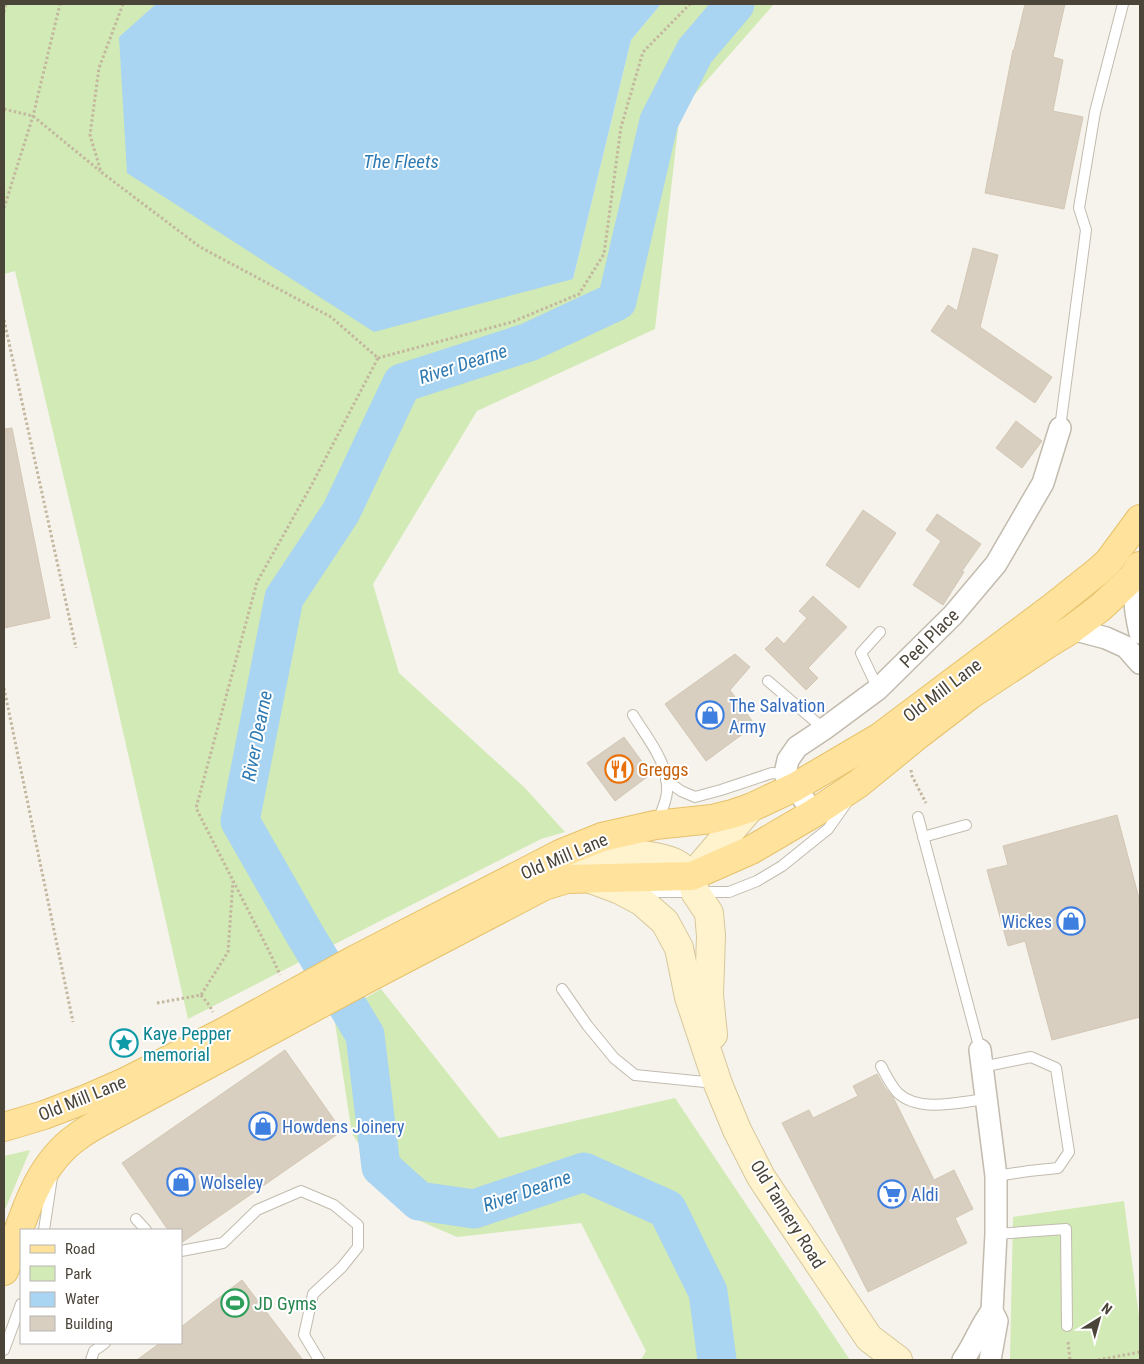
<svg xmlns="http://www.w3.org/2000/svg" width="1144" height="1364" font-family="'Roboto Condensed',sans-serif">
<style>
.green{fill:#d2eab5}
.water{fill:#a9d4f2}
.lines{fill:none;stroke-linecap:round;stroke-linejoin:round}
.river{stroke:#a9d4f2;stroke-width:39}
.building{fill:#d8cfc1;stroke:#d3c7b4}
.lane-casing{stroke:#c2bbae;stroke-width:12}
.street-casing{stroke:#c2bbae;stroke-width:24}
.secondary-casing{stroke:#d6c79b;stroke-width:30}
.primary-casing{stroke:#e6c16a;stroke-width:30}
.path{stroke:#c4b79f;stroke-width:3;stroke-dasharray:2.5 2.5;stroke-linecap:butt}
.lane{stroke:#fff;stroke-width:10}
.street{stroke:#fff;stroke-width:21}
.secondary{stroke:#fff3cd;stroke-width:28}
.primary{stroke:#ffe39c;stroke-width:28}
.labels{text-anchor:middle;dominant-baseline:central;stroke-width:4;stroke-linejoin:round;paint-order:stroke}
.street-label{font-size:18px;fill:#4b4439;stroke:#fff}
.shop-label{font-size:18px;fill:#366cbe;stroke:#fff;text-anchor:start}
.food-label{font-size:18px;fill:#c56008;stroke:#fff;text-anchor:start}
.culture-label{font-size:18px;fill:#0d838f;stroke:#fff;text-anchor:start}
.leisure-label{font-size:18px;fill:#27864d;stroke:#fff;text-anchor:start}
.water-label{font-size:19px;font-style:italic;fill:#2e7ab2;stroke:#fff}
</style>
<rect width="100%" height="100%" fill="#f6f3ec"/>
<g class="green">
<path d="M4 4H156L119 38 573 279 631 40 661 4H774L680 111 655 329 477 411 373 584 399 673 525 788 565 832 541 839 188 1019 105 652 15 271 4 274Z"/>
<path d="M381 989 499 1138 675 1098 850 1360H641L646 1351 581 1223 457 1237 411 1217 352 1134 334 1016Z"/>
<path d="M30 1150 4 1212V1156Z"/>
<path d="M1124 1201 1140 1324V1360H1010L1013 1217Z"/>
</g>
<path class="water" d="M156 4H661L631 40 573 279 374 332 127 173 119 37Z"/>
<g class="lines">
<path class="river" d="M717 1360 708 1292 667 1209 584 1172 474 1209 419 1201 381 1167 365 1035 304 933 240 821 284 598 341 512 402 383 529 342 617 301 659 121 695 51 735 4"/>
</g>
<g class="building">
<path d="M1025 4H1065L1053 57 1063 60 1053 111 1083 117 1064 209 985 193 1013 50H1014Z"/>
<path d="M973 248 998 255 980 327 1052 377 1035 403 931 331 948 305 957 311Z"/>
<path d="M1016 421 1042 441 1022 468 996 448Z"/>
<path d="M12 428 50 618 4 628V429Z"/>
<path d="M863 510 896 533 859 588 826 565Z"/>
<path d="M937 514 981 544 962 571 964 572 943 605 913 585 941 541 926 530Z"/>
<path d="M813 596 847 627 808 668 818 678 806 690 765 649 777 637 784 644 807 618 799 611Z"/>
<path d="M735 654 750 667 730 690 755 725 706 761 665 704Z"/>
<path d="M624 737 651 774 615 801 587 763Z"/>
<path d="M1117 815 1140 902V1017L1052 1040 1025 941 1008 946 987 870 1008 865 1003 846Z"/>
<path d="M285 1050 342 1131 181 1243V1230H168L122 1163Z"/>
<path d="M877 1074 885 1088 893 1097 934 1180 954 1170 973 1209 955 1218 967 1243 868 1292 782 1123 809 1110 813 1118 858 1096 853 1086Z"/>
<path d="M242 1280 303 1360H137L160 1343H181V1327Z"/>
</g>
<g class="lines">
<g class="lane-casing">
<g id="lane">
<path d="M1060 428 1086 230 1079 208 1095 112 1123 4"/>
<path d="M768 681 824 729"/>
<path d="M878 689 861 653 880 632"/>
<path d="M633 715C647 738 669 763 667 792 666 803 661 813 657 822"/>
<path d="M666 780 681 791 695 797 721 790 772 773 785 774"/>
<path d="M918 817 980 1050"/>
<path d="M923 837 966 825"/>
<path d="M638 889 651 892H729L757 881 782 866 828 829 847 802"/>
<path d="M562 989 587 1025 614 1058 635 1075 715 1083"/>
<path d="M881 1066C886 1075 891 1086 898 1093 919 1113 960 1102 986 1099"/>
<path d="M982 1067 1031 1057 1056 1068 1069 1152 1058 1168 1029 1171 996 1176"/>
<path d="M136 1219 146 1230"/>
<path d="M44 1230 52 1177"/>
<path d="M996 1234 1066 1229 1067 1326"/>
<path d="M181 1251 223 1243 257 1210 301 1191 334 1205 358 1225V1247L342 1267 313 1294 304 1335 319 1360"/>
<path d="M4 1350 21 1304"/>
<path d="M91 1360 94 1351 105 1343"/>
</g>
</g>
<g class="street-casing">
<g id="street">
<path d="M1140 572C1133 599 1134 606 1140 633"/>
<path d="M1072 629 1106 638 1126 647 1140 663"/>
<path d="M814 813 785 774 788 760 797 747 824 729 878 689 953 615 996 564 1043 483 1060 428"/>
<path d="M980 1050 996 1176V1234L992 1311 997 1321 990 1360"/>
<path d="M963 1360C974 1345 980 1326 992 1311"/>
</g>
</g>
<g class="secondary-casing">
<g id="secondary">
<path d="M562 854C592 853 650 850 677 864 682 867 687 872 692 876L695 892 709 913 711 936 709 995 713 1035"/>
<path d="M692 876 750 808"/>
<path d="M588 878 620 890 641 901 665 922 679 948 689 997 718 1084 737 1130 761 1177 869 1338 898 1360"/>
</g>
</g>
<g class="primary-casing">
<g id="primary">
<path d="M4 1127 44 1115 86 1099 125 1082 222 1033 356 959 560 854 602 837 655 825 712 819 732 814 750 808 795 787 880 737 1053 607 1097 572 1109 561 1140 519"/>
<path d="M4 1271C22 1225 33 1168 77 1137 87 1129 99 1123 110 1117L370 977 544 886 567 879 692 876 751 850 814 813 858 784 918 735 970 695 1049 643 1072 629 1100 608 1132 578 1140 566"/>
</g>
</g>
<g class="path">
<path d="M123 4 99 68 90 135 101 172 200 247 331 317 378 358 311 486 257 582 196 808 271 955 280 975"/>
<path d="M4 12 6 4"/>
<path d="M4 109 33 116 100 171"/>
<path d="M4 208 33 116 60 4"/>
<path d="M4 320 76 648"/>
<path d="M378 358 512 322 579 294 604 254 621 127 643 52 690 4"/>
<path d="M4 688 73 1022"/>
<path d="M911 770 912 776 926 803"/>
<path d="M201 995 209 1005 213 1012"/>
<path d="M157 1003 201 995 228 952 233 881"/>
<path d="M1068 1342 1070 1360"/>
<path d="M1098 1360 1140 1352"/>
</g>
<use href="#lane" class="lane"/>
<use href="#street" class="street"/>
<use href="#secondary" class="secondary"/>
<use href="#primary" class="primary"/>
</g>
<defs>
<g id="shop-ring" transform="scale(1.4375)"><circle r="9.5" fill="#fff" stroke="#3f7fe0" stroke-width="1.5"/><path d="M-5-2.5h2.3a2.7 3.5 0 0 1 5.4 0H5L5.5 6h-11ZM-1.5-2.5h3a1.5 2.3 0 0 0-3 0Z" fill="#3f7fe0"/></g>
<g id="restaurant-ring" transform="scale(1.4375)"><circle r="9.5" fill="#fff" stroke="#e8710a" stroke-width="1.5"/><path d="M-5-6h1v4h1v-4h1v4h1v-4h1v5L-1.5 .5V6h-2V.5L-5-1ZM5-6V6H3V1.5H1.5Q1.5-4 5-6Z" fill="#e8710a"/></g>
<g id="sight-ring" transform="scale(1.4375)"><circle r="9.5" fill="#fff" stroke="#0f9aa8" stroke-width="1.5"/><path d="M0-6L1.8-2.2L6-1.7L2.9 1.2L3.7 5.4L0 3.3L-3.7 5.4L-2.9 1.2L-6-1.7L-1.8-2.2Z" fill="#0f9aa8"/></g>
<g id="supermarket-ring" transform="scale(1.4375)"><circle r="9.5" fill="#fff" stroke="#3f7fe0" stroke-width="1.5"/><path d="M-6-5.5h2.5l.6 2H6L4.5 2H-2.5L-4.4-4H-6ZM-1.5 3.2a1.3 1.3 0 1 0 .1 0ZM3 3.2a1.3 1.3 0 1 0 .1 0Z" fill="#3f7fe0"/></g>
<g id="stadium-ring" transform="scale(1.4375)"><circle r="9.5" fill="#fff" stroke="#2e9e5b" stroke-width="1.5"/><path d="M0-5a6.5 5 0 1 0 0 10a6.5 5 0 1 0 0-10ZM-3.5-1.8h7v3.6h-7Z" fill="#2e9e5b"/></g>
</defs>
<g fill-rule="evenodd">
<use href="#shop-ring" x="710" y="715"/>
<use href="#restaurant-ring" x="619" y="769"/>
<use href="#shop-ring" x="1071" y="921"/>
<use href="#sight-ring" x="124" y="1043"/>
<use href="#shop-ring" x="263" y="1126"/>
<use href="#shop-ring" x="181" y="1182"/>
<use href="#supermarket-ring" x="892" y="1194"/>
<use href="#stadium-ring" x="235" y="1303"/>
</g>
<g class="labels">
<g class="street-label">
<text transform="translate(929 638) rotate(-45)">Peel Place</text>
<text transform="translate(942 690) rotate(-37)">Old Mill Lane</text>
<text transform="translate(564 856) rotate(-23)">Old Mill Lane</text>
<text transform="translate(82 1098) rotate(-22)">Old Mill Lane</text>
<text transform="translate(788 1214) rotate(58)">Old Tannery Road</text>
</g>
<g class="shop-label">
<text x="729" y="705">The Salvation<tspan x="729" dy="21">Army</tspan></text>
<text x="1052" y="921" text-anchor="end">Wickes</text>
<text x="282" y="1126">Howdens Joinery</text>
<text x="200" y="1182">Wolseley</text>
<text x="911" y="1194">Aldi</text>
</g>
<g class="food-label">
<text x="638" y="769">Greggs</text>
</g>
<g class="culture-label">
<text x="143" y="1033">Kaye Pepper<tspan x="143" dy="21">memorial</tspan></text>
</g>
<g class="leisure-label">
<text x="254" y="1303">JD Gyms</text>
</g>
<g class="water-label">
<text x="401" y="161">The Fleets</text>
<text transform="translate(463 364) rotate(-18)">River Dearne</text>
<text transform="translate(257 736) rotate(-79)">River Dearne</text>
<text transform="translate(527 1191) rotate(-19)">River Dearne</text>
</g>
</g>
<rect width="1144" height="1364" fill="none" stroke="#4b4439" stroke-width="10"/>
<rect x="20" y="1229" width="162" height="115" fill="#ffffff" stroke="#b7b4b0"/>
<rect x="30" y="1245" width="25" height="8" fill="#ffe39c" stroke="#b7b4b0"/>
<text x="65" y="1254" font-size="15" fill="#4b4439">Road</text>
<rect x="30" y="1266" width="25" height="15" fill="#d2eab5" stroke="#b7b4b0"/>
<text x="65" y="1279" font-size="15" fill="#4b4439">Park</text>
<rect x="30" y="1292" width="25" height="15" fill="#a9d4f2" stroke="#b7b4b0"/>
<text x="65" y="1304" font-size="15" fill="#4b4439">Water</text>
<rect x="30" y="1316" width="25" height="15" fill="#d8cfc1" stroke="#b7b4b0"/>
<text x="65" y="1329" font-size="15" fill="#4b4439">Building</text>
<g transform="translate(1099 1319) rotate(37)" stroke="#ffffff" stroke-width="4" paint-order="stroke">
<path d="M0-4L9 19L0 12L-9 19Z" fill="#4b4439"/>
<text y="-8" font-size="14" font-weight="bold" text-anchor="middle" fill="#4b4439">N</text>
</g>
</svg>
